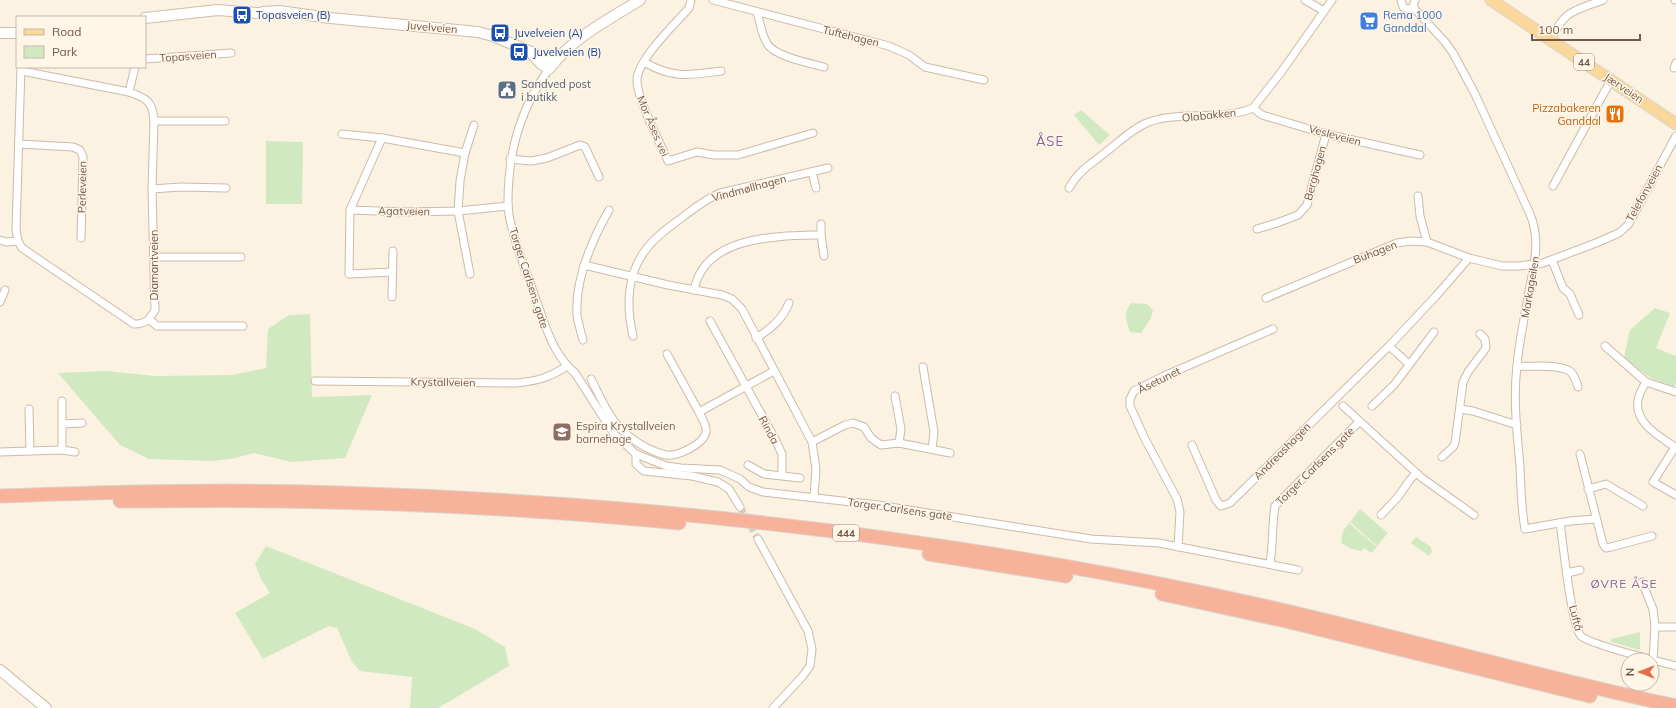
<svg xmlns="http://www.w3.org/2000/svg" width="1676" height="708" font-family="Mulish,sans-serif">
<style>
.green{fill:#d1e9c1}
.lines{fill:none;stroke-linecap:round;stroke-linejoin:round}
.street-tunnel{stroke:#daccbc;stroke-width:7;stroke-dasharray:7 3.5;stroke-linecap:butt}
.street-casing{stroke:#cdbaa9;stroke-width:9}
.secondary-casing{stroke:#d2bca9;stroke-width:12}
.primary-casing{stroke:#dbd4d0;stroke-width:13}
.highway-casing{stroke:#dbd4d0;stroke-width:15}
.street{stroke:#fff;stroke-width:7}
.secondary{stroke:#fff;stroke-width:10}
.primary{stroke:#fad89b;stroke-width:11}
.highway{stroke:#f6b39a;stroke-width:13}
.labels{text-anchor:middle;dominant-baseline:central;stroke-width:3;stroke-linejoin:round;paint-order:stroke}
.shield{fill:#fff6e8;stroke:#9d8879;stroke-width:1}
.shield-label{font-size:10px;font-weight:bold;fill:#735949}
.transit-label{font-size:11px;fill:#164399;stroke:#fff6e8;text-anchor:start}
.shop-label{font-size:11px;fill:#366cbe;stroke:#fff6e8;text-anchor:start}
.street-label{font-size:11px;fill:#735949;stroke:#fff6e8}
.service-label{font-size:11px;fill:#4e5e75;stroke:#fff6e8;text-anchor:start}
.food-label{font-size:11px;fill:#c56008;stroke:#fff6e8;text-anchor:end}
.education-label{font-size:11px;fill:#785e54;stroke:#fff6e8;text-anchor:start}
.neighbourhood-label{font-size:12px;letter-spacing:1px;fill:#866597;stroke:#fff6e8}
.quarter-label{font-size:13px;letter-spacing:1px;fill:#866597;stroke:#fff6e8}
</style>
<rect width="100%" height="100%" fill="#fcf2e2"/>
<g class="green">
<path d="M1081 110 1110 135 1099 145 1074 115Z"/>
<path d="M266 141 303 142 302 204H266Z"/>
<path d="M1131 303 1147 304 1153 310 1151 318 1141 333 1130 332C1126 321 1123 313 1131 303Z"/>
<path d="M1655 308 1670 313 1656 348 1676 356V383L1674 387C1650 379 1643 374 1624 357L1630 330Z"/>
<path d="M310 314 312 397 372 395 345 458 291 462 254 453 231 459 212 461 149 459 120 445 58 373 106 371 155 376 232 375 266 368 268 329 289 315Z"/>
<path d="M1360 509 1388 533 1377 546 1350 522Z"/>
<path d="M1349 523 1377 547 1371 553 1364 548 1362 551 1352 549 1341 543 1343 531Z"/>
<path d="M1416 537 1431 547 1432 552 1429 556 1411 543Z"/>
<path d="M266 546 475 629 505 647 509 666 438 708H410L412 677 360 671 352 662 337 628 329 626 263 659 235 613 270 593 261 579 255 564Z"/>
<path d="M1640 632V650L1611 642V639Z"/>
</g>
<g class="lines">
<path class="street-tunnel" d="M740 507 758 539"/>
<g class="street-casing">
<g id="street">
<path d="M691 0 689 8C675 24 639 58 637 79 636 98 660 142 668 161L697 152 714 155H738L813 133"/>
<path d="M713 0 889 46 909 55 925 67 984 80"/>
<path d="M1305 0 1324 11"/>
<path d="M1401 0 1403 7 1408 9 1413 7 1415 0"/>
<path d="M1675 0H1676"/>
<path d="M1413 7 1445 42 1453 53 1475 94 1530 214C1541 240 1534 265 1529 291 1525 316 1519 341 1517 366 1513 399 1517 433 1520 466 1521 487 1521 508 1525 529L1570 521 1595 519"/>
<path d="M757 12C760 22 762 37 768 45 777 57 810 63 824 67"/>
<path d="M1551 40C1564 10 1574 11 1603 0"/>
<path d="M145 59 231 53"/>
<path d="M644 62C673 79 690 75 721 71"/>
<path d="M1674 68 1676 63"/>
<path d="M549 69C525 102 512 138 509 179 508 191 507 203 509 215 514 243 526 270 535 297 546 326 551 352 575 373L614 434 636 454 666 466 681 468 720 470 740 479 749 487 763 492 878 505 1091 539 1159 543 1298 570"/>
<path d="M22 71 129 92C146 98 153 101 154 121H225"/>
<path d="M129 92 135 67"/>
<path d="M1253 108 1262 115 1326 134 1420 155"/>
<path d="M342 134 382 138"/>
<path d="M19 144 73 147 80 150 83 157 81 238"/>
<path d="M465 153 474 125"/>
<path d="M510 159 531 161 547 158 580 145 585 147 599 177"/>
<path d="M812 172 816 188"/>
<path d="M1553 186 1611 80"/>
<path d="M1069 188C1078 171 1091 164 1106 152 1119 142 1133 128 1149 122 1178 111 1224 121 1253 108L1282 71 1332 0"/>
<path d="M152 189 181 187 226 188"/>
<path d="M1418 196 1420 216 1427 242"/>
<path d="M350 210 406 212 458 211 508 206"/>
<path d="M1257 229 1277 223 1298 215 1307 205 1326 134"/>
<path d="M821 235V224"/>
<path d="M0 240 6 242 18 241 22 248 134 324C146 324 149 320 155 310L152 189 154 121"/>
<path d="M18 241 16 229 21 67"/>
<path d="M154 257H241"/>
<path d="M1552 260 1563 288 1570 294 1579 315"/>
<path d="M584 265 668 285 722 295 732 299 742 309 812 442 816 469 814 497"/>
<path d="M392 272 349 274 350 210 382 138 465 153 460 181 458 211 470 274"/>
<path d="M694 290C705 235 777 236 821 235L824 256"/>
<path d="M392 297 393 251"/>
<path d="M1266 298 1397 243 1411 241 1427 242 1469 258 1502 266H1519L1543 263 1596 243 1619 233 1628 225 1676 136"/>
<path d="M0 302 5 290"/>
<path d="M150 320 157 326H243"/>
<path d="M710 321 775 439 782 454V475"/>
<path d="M633 336C626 306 627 273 647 248 657 235 671 226 684 216 696 207 706 199 720 193L828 168"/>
<path d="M756 338C771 329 783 319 789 303"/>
<path d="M583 340C581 332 578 323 577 315 575 280 592 240 609 210"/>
<path d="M1389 346 1409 364"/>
<path d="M1605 346 1646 382 1676 392"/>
<path d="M667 354 699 412"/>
<path d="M1517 366C1530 367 1556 364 1568 370 1574 373 1576 381 1578 387"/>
<path d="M923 367 934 432 932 449"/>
<path d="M591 379C601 398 611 424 630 437 640 445 653 452 666 455 677 457 704 444 706 432 707 425 702 419 699 412L774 371"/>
<path d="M315 381 516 383C537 381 549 378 567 366"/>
<path d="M1646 382C1643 387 1639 394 1638 400 1634 423 1659 436 1675 447L1653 482 1676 495"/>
<path d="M895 396 901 429 899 443"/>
<path d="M62 401V450"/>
<path d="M1343 406 1422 478 1474 515"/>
<path d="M1372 406 1394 385 1434 332"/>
<path d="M29 409 30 451"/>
<path d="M1460 409 1473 411 1517 425"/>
<path d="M62 424 82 423"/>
<path d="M812 442 845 425 853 423 864 427 871 438 881 445 899 443 950 453"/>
<path d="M1192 445 1216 500 1221 506 1230 503 1389 346 1436 296 1469 258"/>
<path d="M0 452 62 450 75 452"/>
<path d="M636 454V464L644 471 692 476 718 482 729 489 740 507"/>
<path d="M1580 454 1603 544 1606 548 1611 547 1652 536"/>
<path d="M1442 457 1453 447 1455 443 1463 382 1468 372 1486 348 1485 339 1480 334"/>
<path d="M748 465 764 474 800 478"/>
<path d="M1588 489 1606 484 1643 506"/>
<path d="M1381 515 1398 497 1409 481 1416 473"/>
<path d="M1560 523C1563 542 1571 625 1581 636 1588 644 1661 662 1676 666"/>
<path d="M758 539 808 631 812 649 810 666 802 677 773 708"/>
<path d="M1178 547 1180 512 1177 499 1144 437 1130 406V399L1134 391 1164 376 1273 329"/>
<path d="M1270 564C1273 545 1272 525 1275 506L1359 422"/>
<path d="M1567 573 1580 570"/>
<path d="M1642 582 1653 609 1655 627 1653 660"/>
<path d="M1655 627H1676"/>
</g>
</g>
<g class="secondary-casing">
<g id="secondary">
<path d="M263 12 279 11 330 18 478 32 493 36 555 62"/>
<path d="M145 18 218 10 269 14"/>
<path d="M0 33H17"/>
<path d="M532 54 541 64 549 69C572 38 608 20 640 0"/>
<path d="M0 670 46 708"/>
</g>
</g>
<g class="primary-casing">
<path id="primary" d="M1491 0 1676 124"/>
</g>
<g class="highway-casing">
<g id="highway">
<path d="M0 496C113 492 227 489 341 493 628 502 914 533 1195 591 1357 624 1515 672 1676 706"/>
<path d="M120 501C173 501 227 500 280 501 413 503 547 510 679 523"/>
<path d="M929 554 1066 576"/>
<path d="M1162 594 1286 621 1590 696"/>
</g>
</g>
<use href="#street" class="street"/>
<use href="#secondary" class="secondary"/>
<use href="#primary" class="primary"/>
<use href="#highway" class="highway"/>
</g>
<defs>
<g id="bus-square" transform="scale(1)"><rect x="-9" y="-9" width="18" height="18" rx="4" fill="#1a4fb4" stroke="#fff6e8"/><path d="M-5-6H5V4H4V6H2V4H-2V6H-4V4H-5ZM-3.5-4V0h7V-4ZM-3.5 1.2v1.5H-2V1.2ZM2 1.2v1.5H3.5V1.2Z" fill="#fff"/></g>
<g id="supermarket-square" transform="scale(1)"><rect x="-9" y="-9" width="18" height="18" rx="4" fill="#3f7fe0" stroke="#fff6e8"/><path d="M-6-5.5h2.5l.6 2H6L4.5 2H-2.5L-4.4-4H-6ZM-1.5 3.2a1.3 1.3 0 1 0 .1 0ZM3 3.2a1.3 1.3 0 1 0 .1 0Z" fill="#fff"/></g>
<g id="civic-square" transform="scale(1)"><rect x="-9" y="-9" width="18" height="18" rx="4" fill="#5c6f8a" stroke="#fff6e8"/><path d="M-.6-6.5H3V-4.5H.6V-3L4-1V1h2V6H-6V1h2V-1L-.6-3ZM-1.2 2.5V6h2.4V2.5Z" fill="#fff"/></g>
<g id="restaurant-square" transform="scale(1)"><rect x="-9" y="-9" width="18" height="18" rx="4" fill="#e8710a" stroke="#fff6e8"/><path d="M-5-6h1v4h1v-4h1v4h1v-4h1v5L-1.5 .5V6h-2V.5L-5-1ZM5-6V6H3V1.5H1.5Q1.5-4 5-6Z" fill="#fff"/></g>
<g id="school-square" transform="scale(1)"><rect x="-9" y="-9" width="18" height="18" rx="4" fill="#8d6e63" stroke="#fff6e8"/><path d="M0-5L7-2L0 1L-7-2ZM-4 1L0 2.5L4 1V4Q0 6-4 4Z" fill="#fff"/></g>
</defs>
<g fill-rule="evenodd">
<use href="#bus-square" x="242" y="15"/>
<use href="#supermarket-square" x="1369" y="21"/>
<use href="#bus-square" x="500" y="33"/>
<use href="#bus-square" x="519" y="52"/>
<use href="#civic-square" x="507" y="90"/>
<use href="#restaurant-square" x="1615" y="114"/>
<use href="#school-square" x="562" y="432"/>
</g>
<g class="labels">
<g class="shield">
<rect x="1574" y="54" width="20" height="16" rx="3"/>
<rect x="833" y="525" width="26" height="16" rx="3"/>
</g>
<g class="shield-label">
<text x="1584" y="62">44</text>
<text x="846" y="533">444</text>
</g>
<g class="transit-label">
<text x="256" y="15">Topasveien (B)</text>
<text x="514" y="33">Juvelveien (A)</text>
<text x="533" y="52">Juvelveien (B)</text>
</g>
<g class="shop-label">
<text x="1383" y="15">Rema 1000<tspan x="1383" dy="13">Ganddal</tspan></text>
</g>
<g class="street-label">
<text transform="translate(432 27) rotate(5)">Juvelveien</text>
<text transform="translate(851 36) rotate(14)">Tuftehagen</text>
<text transform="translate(188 56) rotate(-4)">Topasveien</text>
<text transform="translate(1624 88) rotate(34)">Jærveien</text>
<text transform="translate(1209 115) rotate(-6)">Olabakken</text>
<text transform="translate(653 126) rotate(67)">Mor Åses vei</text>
<text transform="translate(1335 135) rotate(15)">Vesleveien</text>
<text transform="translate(1315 173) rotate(-75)">Berghagen</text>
<text transform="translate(82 187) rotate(-89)">Perleveien</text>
<text transform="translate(749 188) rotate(-15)">Vindmøllhagen</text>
<text transform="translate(1644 193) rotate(-61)">Telefonveien</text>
<text transform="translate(404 211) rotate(1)">Agatveien</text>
<text transform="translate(1375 252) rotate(-21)">Buhagen</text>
<text transform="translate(154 265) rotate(-90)">Diamantveien</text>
<text transform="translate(529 278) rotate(72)">Torger Carlsens gate</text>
<text transform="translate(1530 287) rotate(-80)">Markageilen</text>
<text transform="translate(1159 380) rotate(-26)">Åsetunet</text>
<text transform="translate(443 382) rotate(1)">Krystallveien</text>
<text transform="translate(769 430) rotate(61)">Rinda</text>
<text transform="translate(1282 451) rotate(-45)">Andreashagen</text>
<text transform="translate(1315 466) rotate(-45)">Torger Carlsens gate</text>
<text transform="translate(900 509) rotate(8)">Torger Carlsens gate</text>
<text transform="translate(1576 618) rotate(76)">Luftå</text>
</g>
<g class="service-label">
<text x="521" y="84">Sandved post<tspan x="521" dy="13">i butikk</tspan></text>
</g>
<g class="food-label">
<text x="1601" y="108">Pizzabakeren<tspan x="1601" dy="13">Ganddal</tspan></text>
</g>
<g class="education-label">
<text x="576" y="426">Espira Krystallveien<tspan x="576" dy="13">barnehage</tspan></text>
</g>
<g class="neighbourhood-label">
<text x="1624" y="583">ØVRE ÅSE</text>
</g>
<g class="quarter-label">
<text x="1050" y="141">ÅSE</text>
</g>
</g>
<rect x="16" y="16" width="130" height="52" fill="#fff6e8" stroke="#c7b7a8"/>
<rect x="24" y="29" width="20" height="6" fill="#fad89b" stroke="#c7b7a8"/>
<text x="52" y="36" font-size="12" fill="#735949">Road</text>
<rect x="24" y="46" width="20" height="12" fill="#d1e9c1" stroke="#c7b7a8"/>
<text x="52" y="56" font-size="12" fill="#735949">Park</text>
<g transform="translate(1640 672) rotate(270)"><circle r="19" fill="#fff6e8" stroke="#c7b7a8"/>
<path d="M0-3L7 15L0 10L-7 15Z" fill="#e56d48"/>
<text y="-6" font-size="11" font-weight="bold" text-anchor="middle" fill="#735949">N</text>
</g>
<path d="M1532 34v6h108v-6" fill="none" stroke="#735949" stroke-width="2"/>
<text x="1538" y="34" font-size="12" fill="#735949" stroke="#fff6e8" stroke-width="3" paint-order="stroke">100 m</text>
</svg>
